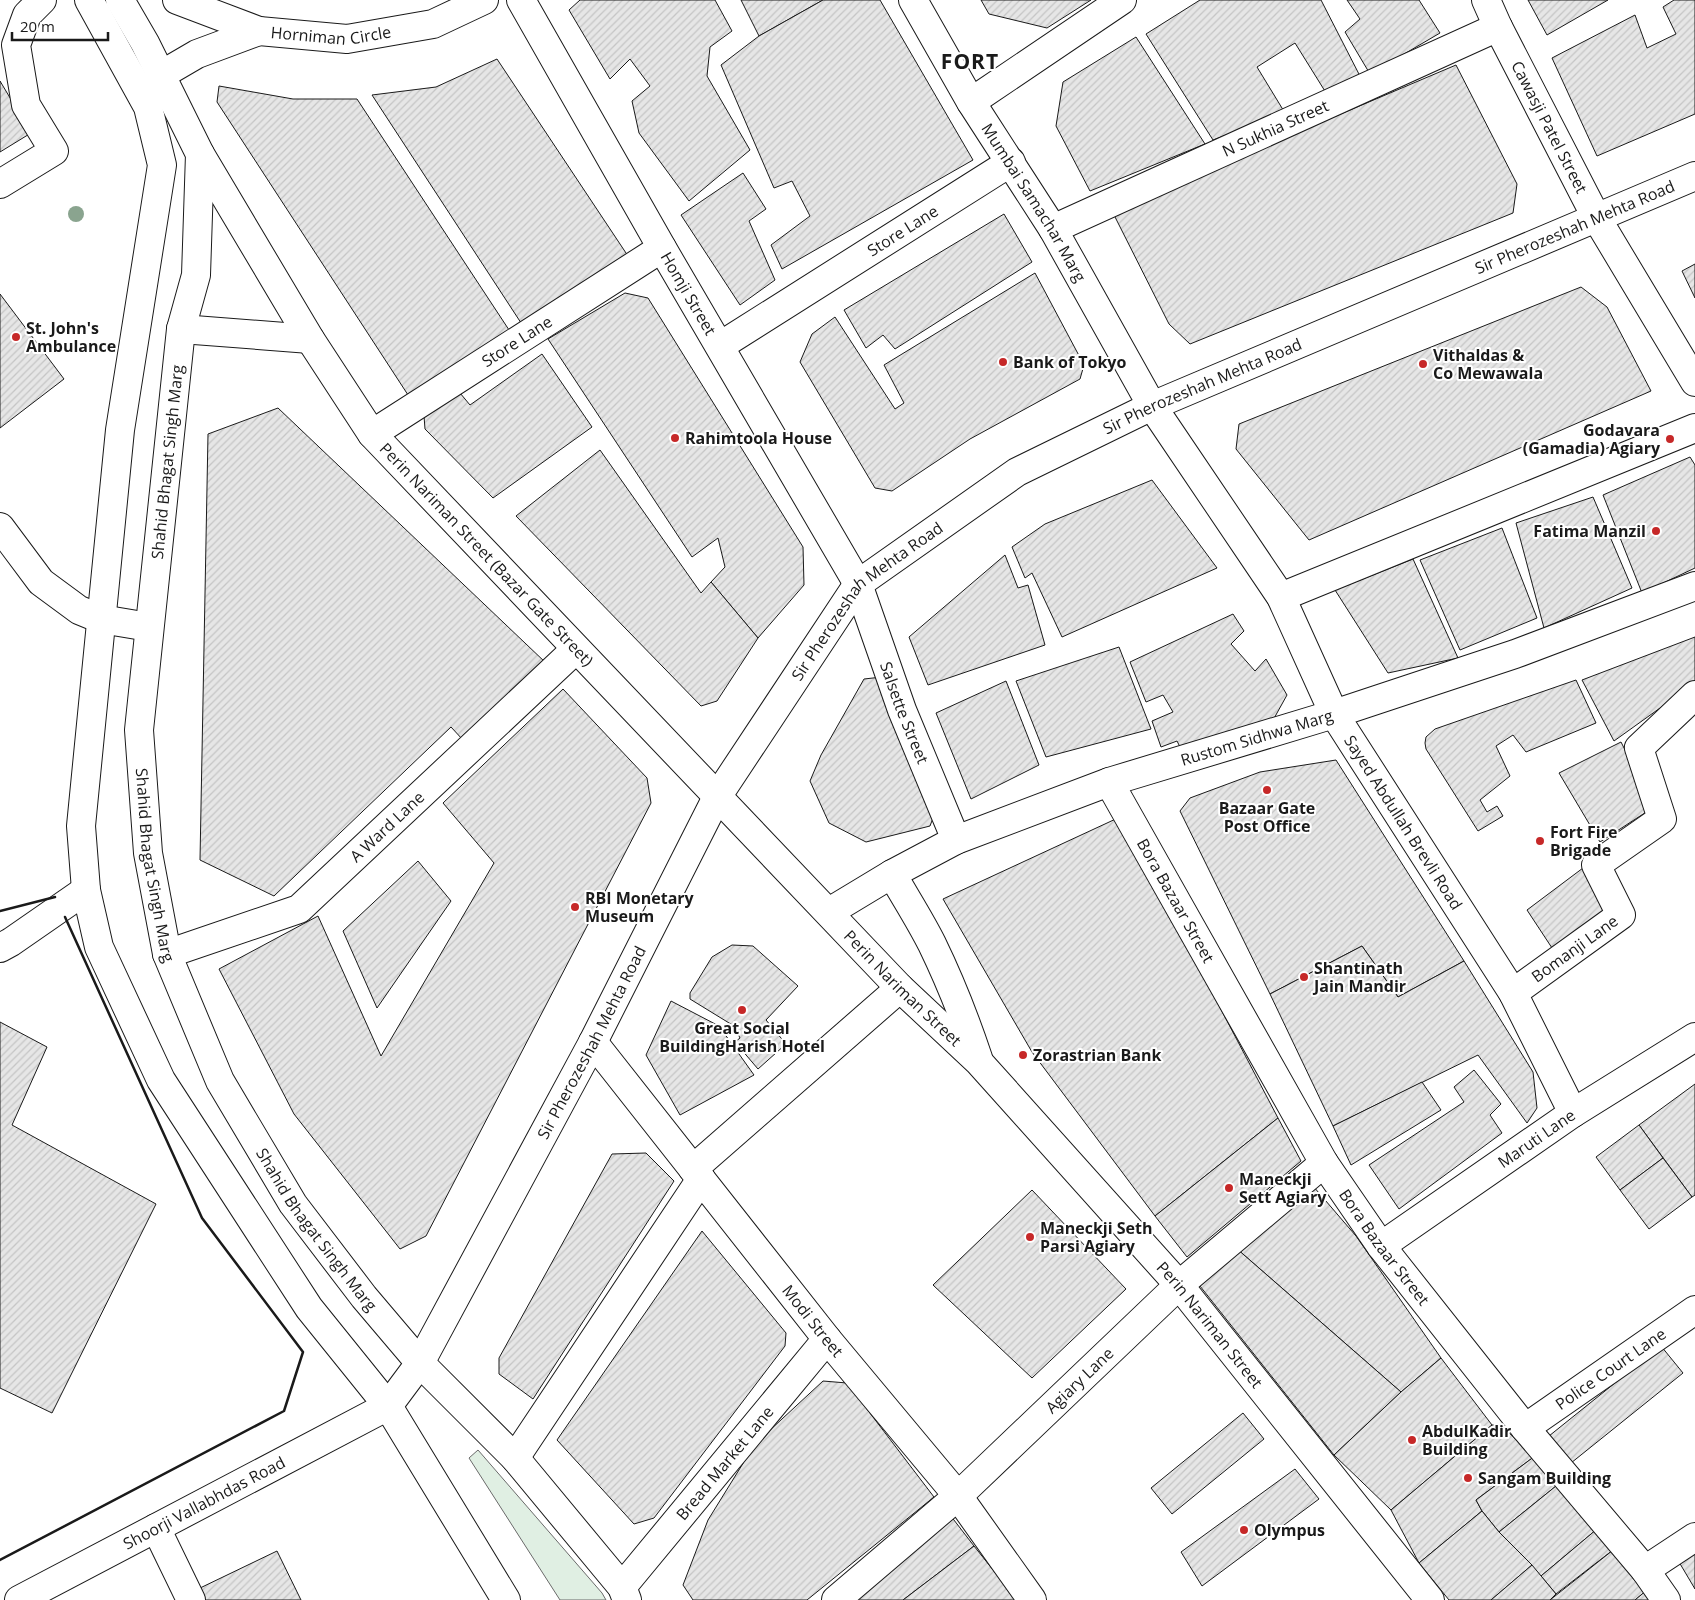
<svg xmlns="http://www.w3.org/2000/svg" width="1695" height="1600" font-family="'Open Sans',sans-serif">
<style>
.grass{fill:#e0efe3;stroke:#6a6a6a}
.building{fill:url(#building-hatch);stroke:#1a1a1a}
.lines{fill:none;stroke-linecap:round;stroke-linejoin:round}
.minor-casing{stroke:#1a1a1a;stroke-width:30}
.major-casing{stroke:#1a1a1a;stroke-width:30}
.minor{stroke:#fff;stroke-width:28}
.major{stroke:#fff;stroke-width:28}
.wall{stroke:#1a1a1a;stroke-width:2.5}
.tree{fill:#8aa48f}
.poi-dot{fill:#c62828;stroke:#fff;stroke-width:2}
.labels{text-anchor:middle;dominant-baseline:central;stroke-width:4;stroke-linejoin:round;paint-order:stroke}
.street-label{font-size:16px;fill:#1a1a1a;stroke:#fff}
.poi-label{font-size:16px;font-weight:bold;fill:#1a1a1a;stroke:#fff;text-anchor:start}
.district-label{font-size:21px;font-weight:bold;letter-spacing:1px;fill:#1a1a1a;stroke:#fff}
</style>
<defs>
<pattern id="building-hatch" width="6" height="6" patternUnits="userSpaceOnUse" patternTransform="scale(1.25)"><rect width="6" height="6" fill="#e6e6e6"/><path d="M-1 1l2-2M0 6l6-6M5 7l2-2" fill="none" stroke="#c5c5c5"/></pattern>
</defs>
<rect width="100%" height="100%" fill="#fff"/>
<path class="grass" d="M478 1450 602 1593 606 1600H560L469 1458Z"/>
<g class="building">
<path d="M580 0H715L732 31 710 47 707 76 750 150 689 201 639 133 632 101 650 86 630 59 610 79 569 10Z"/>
<path d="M741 0H823L759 36Z"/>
<path d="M823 0H880L973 160 782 269 771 245 810 216 792 181 774 188 721 65 759 36Z"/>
<path d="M981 0H1091L1047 28 989 14Z"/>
<path d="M1200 0H1321L1362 80 1328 96 1295 43 1257 67 1285 113 1213 140 1146 34Z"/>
<path d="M1347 0H1419L1440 33 1370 74 1345 32 1360 19Z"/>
<path d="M1528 0H1608L1547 35Z"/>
<path d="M1674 0H1695V114L1597 156 1552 58 1635 15 1647 48 1676 34 1663 7Z"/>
<path d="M1136 37 1205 144 1090 191 1056 126 1063 82Z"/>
<path d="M497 59 630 259 525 329 372 95 436 87Z"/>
<path d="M1456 65 1517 184 1513 213 1190 344 1169 324 1112 211Z"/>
<path d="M0 81 31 133 0 152Z"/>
<path d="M219 86 293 99H357L513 336 410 398 217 102Z"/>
<path d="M743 173 766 209 749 221 775 280 740 305 681 215Z"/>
<path d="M1004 214 1032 262 895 349 883 335 866 348 844 310Z"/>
<path d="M1695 264V298L1682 271Z"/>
<path d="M1035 273 1084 365 1080 379 970 439 892 491 875 488 800 362 812 334 835 317 895 409 904 403 884 365Z"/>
<path d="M1581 287 1607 307 1651 391 1309 540 1236 449 1239 424Z"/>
<path d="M625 293 648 298 803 547 804 585 758 638 711 582 725 567 718 538 692 557 548 339Z"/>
<path d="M0 294 64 379 0 428Z"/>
<path d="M542 354 592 427 493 498 425 429 424 416 460 393 470 405Z"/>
<path d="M278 408 546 663 463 740 451 727 274 896 200 860 208 434Z"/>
<path d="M600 450 701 593 711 582 758 638 717 701 701 706 516 516Z"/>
<path d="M1690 457 1695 465V568L1642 593 1603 495Z"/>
<path d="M1152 480 1217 568 1062 637 1032 573 1025 578 1012 547 1045 524Z"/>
<path d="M1593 497 1632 588 1544 628 1516 523Z"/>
<path d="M1502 528 1537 618 1460 650 1420 560Z"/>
<path d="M1005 555 1018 588 1028 585 1045 645 928 685 909 637Z"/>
<path d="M1413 559 1458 658 1388 673 1335 590Z"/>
<path d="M1233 614 1244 631 1231 644 1255 671 1266 659 1287 695 1272 722 1183 753 1177 741 1161 747 1152 721 1173 712 1163 695 1146 702 1130 662Z"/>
<path d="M1695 637V683L1614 741 1582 680Z"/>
<path d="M1119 647 1151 729 1046 757 1016 681Z"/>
<path d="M882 677 936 810 930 826 866 842 829 823 810 781 821 755 864 679Z"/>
<path d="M1576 680 1596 723 1526 752 1513 735 1496 746 1510 776 1480 800 1487 812 1497 806 1503 816 1478 831 1426 749 1425 743 1426 737 1435 729Z"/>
<path d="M1006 681 1039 765 971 799 936 713Z"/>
<path d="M563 689 647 778 651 803 426 1236 400 1249 294 1114 219 969 318 916 381 1056 494 863 443 803Z"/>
<path d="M1621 742 1654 807 1600 842 1559 773Z"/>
<path d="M1336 760 1464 961 1398 997 1362 946 1270 994 1180 811 1190 798 1260 772Z"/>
<path d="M1120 817 1278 1118 1155 1216 1032 1052 943 899Z"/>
<path d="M418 861 451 901 377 1008 343 931Z"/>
<path d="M1587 865 1606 910 1554 951 1527 910Z"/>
<path d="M732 945 753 946 798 986 766 1020 786 1044 758 1069 735 1042 740 1038 734 1026 690 999V993L712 957Z"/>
<path d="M1362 946 1398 997 1464 961 1533 1072 1537 1108 1527 1123 1478 1055 1333 1126 1270 994Z"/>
<path d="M671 1001 719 1026 754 1075 680 1115 646 1055Z"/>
<path d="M0 1022 47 1047 12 1125 156 1204 52 1413 0 1388Z"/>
<path d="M1474 1070 1501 1104 1490 1115 1502 1133 1399 1209 1369 1165 1464 1102 1454 1087Z"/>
<path d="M1422 1082 1441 1110 1351 1165 1333 1126Z"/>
<path d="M1695 1084V1195L1692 1197 1639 1125Z"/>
<path d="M1278 1118 1301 1161 1187 1257 1155 1216Z"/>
<path d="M1639 1125 1663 1158 1620 1190 1596 1157Z"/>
<path d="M646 1153 674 1181 533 1399 499 1374V1358L612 1154Z"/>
<path d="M1663 1158 1692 1197 1649 1229 1620 1190Z"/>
<path d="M1313 1186 1356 1236 1441 1358 1401 1392 1236 1248Z"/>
<path d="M1032 1190 1126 1289 1032 1378 933 1285Z"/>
<path d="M702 1231 786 1333 785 1346 654 1518 634 1524 557 1440Z"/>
<path d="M1236 1248 1401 1392 1334 1455 1196 1281Z"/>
<path d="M1661 1346 1683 1373 1571 1463 1549 1436Z"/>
<path d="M1441 1358 1492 1425 1391 1510 1334 1455 1401 1392Z"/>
<path d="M823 1381 847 1383 934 1497 807 1600H693L683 1585 708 1520 755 1444Z"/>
<path d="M1243 1413 1264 1439 1172 1514 1151 1488Z"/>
<path d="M1492 1425H1500L1535 1456 1476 1500 1482 1511 1419 1563 1391 1510Z"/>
<path d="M1535 1456 1561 1482 1499 1532 1482 1511 1476 1500Z"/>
<path d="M1295 1469 1319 1499 1202 1586 1181 1552Z"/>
<path d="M1561 1482 1603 1524 1541 1576 1499 1532Z"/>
<path d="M947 1511 974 1546 903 1600H839Z"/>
<path d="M1482 1511 1499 1532 1532 1565 1491 1600H1449L1419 1563Z"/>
<path d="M1603 1524 1622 1543 1556 1594 1541 1576Z"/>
<path d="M1622 1543 1647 1590 1635 1600H1550Z"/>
<path d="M974 1546 1017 1600H903Z"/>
<path d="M277 1551 301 1600H203L198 1589Z"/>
<path d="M1695 1551V1589L1679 1562Z"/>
<path d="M1532 1565 1556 1594 1550 1600H1491Z"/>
<path d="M1647 1590 1655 1600H1635Z"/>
</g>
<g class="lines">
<g class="minor-casing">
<g id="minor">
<path id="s1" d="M177 0 259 31 347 39 433 24 484 0"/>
<path id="s2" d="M521 0 662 248 858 584 902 710 956 840"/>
<path id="s3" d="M913 0 971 102 1053 229 1152 406 1281 597 1334 714 1513 993 1573 1113"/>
<path id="s4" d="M1486 0 1498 27 1596 217 1695 382"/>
<path d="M161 75 197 54 259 31"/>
<path d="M971 102 1122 0"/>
<path id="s5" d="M200 154 310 339 372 434 900 988 978 1061 1179 1285 1430 1600"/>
<path d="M0 184 54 151 26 105 16 45 27 15 42 0"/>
<path id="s6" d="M1053 229 1498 27"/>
<path d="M181 329 310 339"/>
<path id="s7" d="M720 346 1011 162"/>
<path id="s8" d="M372 434 662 248"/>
<path d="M0 527 41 582 79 610 101 619 149 627"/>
<path d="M1281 597 1695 428"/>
<path id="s9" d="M1109 782 1324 1163 1381 1246 1525 1428 1645 1570 1666 1600"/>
<path d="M892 874C905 897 920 920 932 944 950 981 965 1019 978 1058"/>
<path id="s10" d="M829 912 892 874 956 840 1109 782 1334 714 1515 654 1695 586"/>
<path d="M0 948 11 942 86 890"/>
<path id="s11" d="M167 954 299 909 576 649"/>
<path id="s12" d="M1513 993 1621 915 1596 865 1662 819 1639 748 1695 695"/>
<path id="s13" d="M593 1042 827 1339 958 1496 1032 1600"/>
<path d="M693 1169 900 988"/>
<path id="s14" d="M1381 1246 1573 1113 1695 1037"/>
<path id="s15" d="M1525 1428 1695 1310"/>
<path d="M515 1458 701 1179"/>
<path d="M156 1528 191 1600"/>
<path d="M1645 1570 1695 1537"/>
<path id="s16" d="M622 1587 827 1339"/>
<path id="s17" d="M19 1600 388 1406 420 1363 593 1042 717 797 858 584 1017 472 1152 406 1695 176"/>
<path id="s18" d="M836 1600 958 1496 1179 1285 1324 1163"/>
</g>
</g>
<g class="major-casing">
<g id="major">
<path d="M89 0 148 107 162 165 120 430 81 826 86 890 99 947 161 1080 309 1308 388 1406 506 1600"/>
<path id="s19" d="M120 0 145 43 200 154 196 275 181 329 139 730 148 853 167 954 220 1081 293 1204 364 1297 420 1363 515 1458 622 1587 627 1600"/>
</g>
</g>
<use href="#minor" class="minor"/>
<use href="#major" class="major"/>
<g class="wall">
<path d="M0 911 55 897"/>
<path d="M0 1560 284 1411 303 1352 202 1218 65 917"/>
</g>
</g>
<circle class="tree" cx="76" cy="214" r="8"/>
<g class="poi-dot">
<circle cx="16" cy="337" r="5"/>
<circle cx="1003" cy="362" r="5"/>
<circle cx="1423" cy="364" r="5"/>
<circle cx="675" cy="438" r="5"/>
<circle cx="1670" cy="439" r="5"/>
<circle cx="1656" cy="531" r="5"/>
<circle cx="1267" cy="790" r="5"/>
<circle cx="1540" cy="841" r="5"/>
<circle cx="575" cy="907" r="5"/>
<circle cx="1304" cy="977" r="5"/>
<circle cx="742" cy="1010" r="5"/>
<circle cx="1023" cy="1055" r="5"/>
<circle cx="1229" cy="1188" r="5"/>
<circle cx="1030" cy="1237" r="5"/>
<circle cx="1412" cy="1440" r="5"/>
<circle cx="1468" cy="1478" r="5"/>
<circle cx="1244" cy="1530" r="5"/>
</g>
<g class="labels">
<g class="street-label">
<text stroke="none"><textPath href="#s1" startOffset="160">Horniman Circle</textPath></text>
<text stroke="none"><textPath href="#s6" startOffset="244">N Sukhia Street</textPath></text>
<text stroke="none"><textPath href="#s4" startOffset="142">Cawasji Patel Street</textPath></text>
<text stroke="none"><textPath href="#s3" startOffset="236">Mumbai Samachar Marg</textPath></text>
<text stroke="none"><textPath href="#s17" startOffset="2169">Sir Pherozeshah Mehta Road</textPath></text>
<text stroke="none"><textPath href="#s7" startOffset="216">Store Lane</textPath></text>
<text stroke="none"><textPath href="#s2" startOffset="338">Homji Street</textPath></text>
<text stroke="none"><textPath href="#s8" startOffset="172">Store Lane</textPath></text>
<text stroke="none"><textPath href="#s17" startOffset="1764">Sir Pherozeshah Mehta Road</textPath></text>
<text transform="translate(167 462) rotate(-84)">Shahid Bhagat Singh Marg</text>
<text stroke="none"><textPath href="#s5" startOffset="495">Perin Nariman Street (Bazar Gate Street)</textPath></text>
<text stroke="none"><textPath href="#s17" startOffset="1359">Sir Pherozeshah Mehta Road</textPath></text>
<text stroke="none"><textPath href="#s2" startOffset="811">Salsette Street</textPath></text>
<text stroke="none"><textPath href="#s10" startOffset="464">Rustom Sidhwa Marg</textPath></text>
<text stroke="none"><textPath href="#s3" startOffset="959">Sayed Abdullah Brevli Road</textPath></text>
<text stroke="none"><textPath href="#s11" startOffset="260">A Ward Lane</textPath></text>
<text stroke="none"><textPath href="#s19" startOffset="890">Shahid Bhagat Singh Marg</textPath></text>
<text stroke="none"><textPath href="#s9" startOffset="136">Bora Bazaar Street</textPath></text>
<text stroke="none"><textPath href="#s12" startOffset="76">Bomanji Lane</textPath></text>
<text stroke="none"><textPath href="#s5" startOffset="1096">Perin Nariman Street</textPath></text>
<text stroke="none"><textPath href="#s17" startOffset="834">Sir Pherozeshah Mehta Road</textPath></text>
<text stroke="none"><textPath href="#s14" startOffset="189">Maruti Lane</textPath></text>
<text stroke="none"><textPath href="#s19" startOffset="1295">Shahid Bhagat Singh Marg</textPath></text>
<text stroke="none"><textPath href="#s9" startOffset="541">Bora Bazaar Street</textPath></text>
<text stroke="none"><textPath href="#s13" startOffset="355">Modi Street</textPath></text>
<text stroke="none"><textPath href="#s5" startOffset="1552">Perin Nariman Street</textPath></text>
<text stroke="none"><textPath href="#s15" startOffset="104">Police Court Lane</textPath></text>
<text stroke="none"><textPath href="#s18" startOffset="328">Agiary Lane</textPath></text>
<text stroke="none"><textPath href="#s16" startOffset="161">Bread Market Lane</textPath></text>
<text stroke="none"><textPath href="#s17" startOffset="209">Shoorji Vallabhdas Road</textPath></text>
</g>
<g class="poi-label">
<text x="26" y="328">St. John's<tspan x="26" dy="18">Ambulance</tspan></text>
<text x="1433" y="355">Vithaldas &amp;<tspan x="1433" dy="18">Co Mewawala</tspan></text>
<text x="1013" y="362">Bank of Tokyo</text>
<text x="1660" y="430" text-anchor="end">Godavara<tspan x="1660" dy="18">(Gamadia) Agiary</tspan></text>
<text x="685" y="438">Rahimtoola House</text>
<text x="1646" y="531" text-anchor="end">Fatima Manzil</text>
<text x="1267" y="808" text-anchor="middle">Bazaar Gate<tspan x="1267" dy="18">Post Office</tspan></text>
<text x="1550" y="832">Fort Fire<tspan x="1550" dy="18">Brigade</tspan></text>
<text x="585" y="898">RBI Monetary<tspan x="585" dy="18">Museum</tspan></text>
<text x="1314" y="968">Shantinath<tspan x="1314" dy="18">Jain Mandir</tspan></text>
<text x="742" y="1028" text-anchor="middle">Great Social<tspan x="742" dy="18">BuildingHarish Hotel</tspan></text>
<text x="1033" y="1055">Zorastrian Bank</text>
<text x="1239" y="1179">Maneckji<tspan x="1239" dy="18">Sett Agiary</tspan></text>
<text x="1040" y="1228">Maneckji Seth<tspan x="1040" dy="18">Parsi Agiary</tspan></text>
<text x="1422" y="1431">AbdulKadir<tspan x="1422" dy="18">Building</tspan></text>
<text x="1478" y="1478">Sangam Building</text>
<text x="1254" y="1530">Olympus</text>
</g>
<g class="district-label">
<text x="970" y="61">FORT</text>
</g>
</g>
<path d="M12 32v8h96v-8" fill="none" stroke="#1a1a1a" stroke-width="2.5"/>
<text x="20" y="32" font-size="15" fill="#1a1a1a" stroke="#ffffff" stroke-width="4" paint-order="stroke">20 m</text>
</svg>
